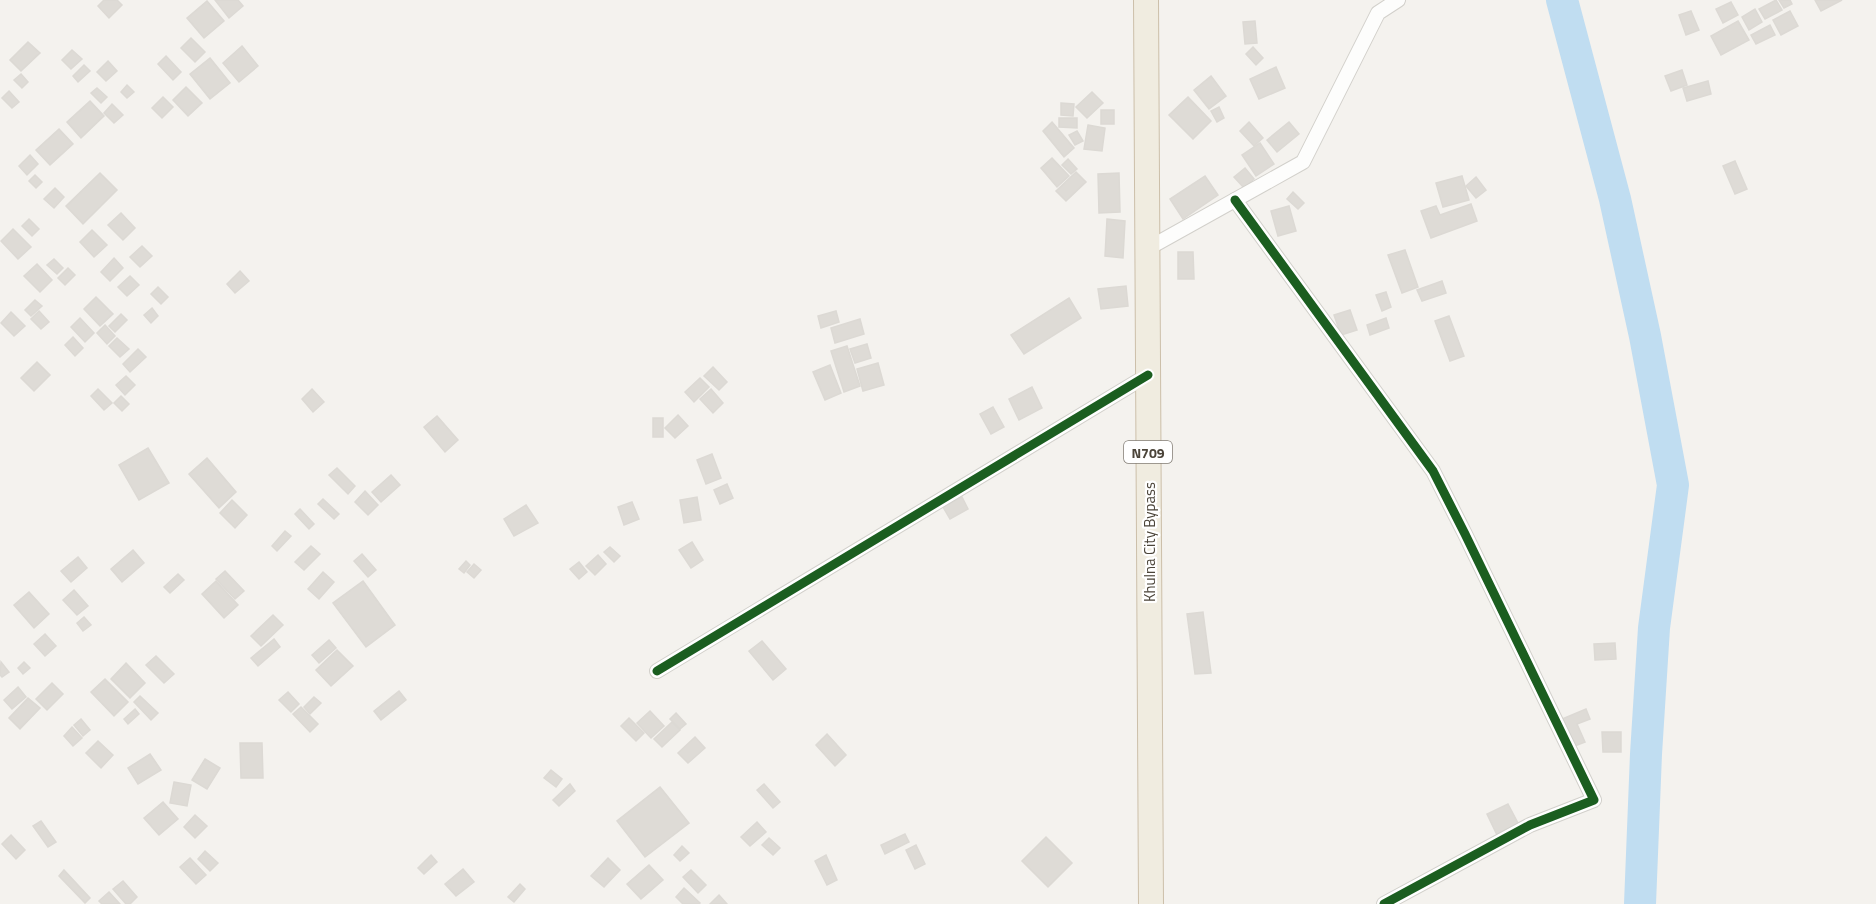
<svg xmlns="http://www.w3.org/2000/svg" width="1876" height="904" font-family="'Titillium Web',sans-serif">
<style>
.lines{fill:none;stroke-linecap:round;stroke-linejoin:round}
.river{stroke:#c0ddf1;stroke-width:32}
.building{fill:#dedbd6;stroke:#dcd9d4;stroke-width:1.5}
.minor-casing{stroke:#d2d0cb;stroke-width:16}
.trunk-casing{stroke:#ccbfa9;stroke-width:26}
.minor{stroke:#fdfdfc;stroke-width:14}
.trunk{stroke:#f0ece0;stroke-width:24}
.cycleway-casing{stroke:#fff;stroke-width:13}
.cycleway{stroke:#1b5e20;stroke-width:9}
.labels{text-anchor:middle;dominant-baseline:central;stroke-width:4.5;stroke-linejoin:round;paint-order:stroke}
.shield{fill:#fff;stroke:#817c74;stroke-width:1.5}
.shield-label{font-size:14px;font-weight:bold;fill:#4b4439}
.street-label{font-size:15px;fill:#4b4439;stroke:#fff}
</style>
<rect width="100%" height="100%" fill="#f4f2ee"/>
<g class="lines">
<path class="river" d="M1562 0 1615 199 1645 336 1673 485 1654 628 1646 754 1640 904"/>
</g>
<g class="building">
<path d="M104 0H117L122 5 109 18 98 6Z"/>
<path d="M215 0H238L243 6 229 18Z"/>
<path d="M1776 0 1782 10 1765 19 1759 9Z"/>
<path d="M1779 0H1790L1792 4 1784 8Z"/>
<path d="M1815 0H1842L1821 11Z"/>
<path d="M207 1 224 21 204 38 187 18Z"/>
<path d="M1731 2 1738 15 1723 23 1716 9Z"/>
<path d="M1755 9 1762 22 1749 30 1742 17Z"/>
<path d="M1691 11 1699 30 1686 35 1679 15Z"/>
<path d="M1790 11 1798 26 1781 35 1773 20Z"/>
<path d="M1255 21 1257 43 1245 44 1243 22Z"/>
<path d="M1738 21 1749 40 1721 55 1711 36Z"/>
<path d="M1770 25 1775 35 1756 44 1751 35Z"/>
<path d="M191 38 205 52 195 62 181 48Z"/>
<path d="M28 42 40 53 21 71 10 60Z"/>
<path d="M242 46 258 66 239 82 223 63Z"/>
<path d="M1253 47 1263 58 1256 65 1246 54Z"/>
<path d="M72 50 82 59 71 69 62 60Z"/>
<path d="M166 56 181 72 173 80 158 64Z"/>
<path d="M210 58 230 83 210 99 190 74Z"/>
<path d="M108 61 117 71 106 81 97 72Z"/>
<path d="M84 65 90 71 78 82 73 76Z"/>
<path d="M1276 67 1285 88 1259 99 1250 79Z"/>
<path d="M1682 70 1687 85 1671 91 1665 76Z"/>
<path d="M21 74 28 82 22 88 14 80Z"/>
<path d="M1211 76 1226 96 1209 109 1194 90Z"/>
<path d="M1708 81 1711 94 1687 101 1683 88Z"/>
<path d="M127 85 134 92 127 98 121 92Z"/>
<path d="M186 87 202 103 188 116 173 100Z"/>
<path d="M97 88 107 97 101 103 91 93Z"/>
<path d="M9 91 19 102 12 108 2 98Z"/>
<path d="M1092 92 1103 103 1087 118 1076 107Z"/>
<path d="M163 97 173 107 162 118 152 108Z"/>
<path d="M1188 97 1211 121 1193 139 1169 115Z"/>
<path d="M90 101 104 116 81 138 67 122Z"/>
<path d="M1061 103 1074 104 1073 116 1061 115Z"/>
<path d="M112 104 123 115 114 123 104 113Z"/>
<path d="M1219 107 1224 118 1217 122 1211 111Z"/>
<rect x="1101" y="110" width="13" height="14"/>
<path d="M1059 118H1077V128L1059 127Z"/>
<path d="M1052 122 1074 148 1064 157 1043 131Z"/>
<path d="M1249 122 1263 138 1254 146 1240 131Z"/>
<path d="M1289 122 1299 134 1277 152 1267 140Z"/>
<path d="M1088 125 1105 128 1102 151 1084 149Z"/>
<path d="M59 129 73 144 50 165 36 150Z"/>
<path d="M1077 131 1083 141 1075 145 1069 135Z"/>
<path d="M1260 143 1274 164 1256 176 1242 155Z"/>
<path d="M30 155 38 164 27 175 19 166Z"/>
<path d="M1052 158 1069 176 1057 187 1041 168Z"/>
<path d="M1068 159 1077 169 1071 174 1062 165Z"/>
<path d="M1735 161 1747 189 1735 194 1723 166Z"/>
<path d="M1245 168 1254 179 1244 188 1234 177Z"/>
<path d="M1076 172 1086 182 1066 201 1056 191Z"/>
<path d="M100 173 117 190 83 224 66 206Z"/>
<path d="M1119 173 1120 212 1099 213 1098 174Z"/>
<path d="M35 175 42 182 36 188 29 181Z"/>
<path d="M1205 176 1218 195 1183 219 1170 199Z"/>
<path d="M1462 176 1469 200 1443 207 1436 183Z"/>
<path d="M1476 177 1486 190 1476 198 1466 186Z"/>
<path d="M55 188 64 197 54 208 44 199Z"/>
<path d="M1293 192 1304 203 1298 209 1287 199Z"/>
<path d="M1471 204 1477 221 1431 238 1421 211 1436 206 1440 215Z"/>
<path d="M1289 206 1296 231 1278 236 1271 211Z"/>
<path d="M121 213 135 228 123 240 108 225Z"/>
<path d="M29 219 39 229 32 236 22 226Z"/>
<path d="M1107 219 1125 221 1123 258 1105 256Z"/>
<path d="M13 229 31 247 18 259 1 241Z"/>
<path d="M92 230 107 245 94 257 80 242Z"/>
<path d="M142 246 152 256 140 267 130 257Z"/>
<path d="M1405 250 1418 287 1402 293 1388 255Z"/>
<path d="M1178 252H1193L1194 279H1178Z"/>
<path d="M114 258 123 268 110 281 101 272Z"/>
<path d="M54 259 63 268 57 274 47 265Z"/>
<path d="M37 264 52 280 40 292 24 276Z"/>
<path d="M68 268 75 275 65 285 58 278Z"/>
<path d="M240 271 249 281 235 293 227 284Z"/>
<path d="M130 276 139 285 127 296 118 287Z"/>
<path d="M1442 281 1446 293 1422 301 1417 290Z"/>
<path d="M1126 286 1128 306 1101 309 1098 289Z"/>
<path d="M158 287 168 297 161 304 151 294Z"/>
<path d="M1386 292 1391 307 1382 311 1376 295Z"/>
<path d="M96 297 113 314 100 326 84 309Z"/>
<path d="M1069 298 1081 318 1024 354 1011 335Z"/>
<path d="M35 300 42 306 31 316 25 310Z"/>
<path d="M152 308 158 316 151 323 144 315Z"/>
<path d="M1350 310 1357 330 1341 335 1334 315Z"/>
<path d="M39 311 49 322 41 329 31 319Z"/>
<path d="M836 311 839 322 821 328 818 316Z"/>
<path d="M11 312 25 326 14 336 1 323Z"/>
<path d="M121 314 127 320 115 332 109 326Z"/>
<path d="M1449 316 1464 356 1450 361 1435 321Z"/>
<path d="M80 318 94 333 85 342 71 327Z"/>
<path d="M1386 318 1389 328 1370 335 1367 325Z"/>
<path d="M860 319 864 334 835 343 831 328Z"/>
<path d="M105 325 115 336 107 344 97 333Z"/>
<path d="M73 337 83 348 75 356 65 345Z"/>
<path d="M117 338 129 349 120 357 109 346Z"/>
<path d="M867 344 871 358 855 363 850 349Z"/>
<path d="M847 346 860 386 844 392 831 351Z"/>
<path d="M138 349 146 357 130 372 123 364Z"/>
<path d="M37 362 50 375 34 391 21 378Z"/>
<path d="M878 363 884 385 863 391 857 369Z"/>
<path d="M830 365 841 393 825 400 813 372Z"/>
<path d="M713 367 727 382 719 390 704 376Z"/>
<path d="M126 376 135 385 125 395 116 385Z"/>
<path d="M700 378 709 387 694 402 685 392Z"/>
<path d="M1032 387 1042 408 1019 420 1009 399Z"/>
<path d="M98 389 112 403 104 410 91 396Z"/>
<path d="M312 389 324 402 313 412 302 399Z"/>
<path d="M711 389 723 403 713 413 700 399Z"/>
<path d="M121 396 129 404 122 411 114 403Z"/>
<path d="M993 407 1004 427 991 434 980 414Z"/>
<path d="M678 415 688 426 675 438 665 428Z"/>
<path d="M437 416 458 440 445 452 424 427Z"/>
<rect x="653" y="418" width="10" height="19"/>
<path d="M148 448 169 483 139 500 119 465Z"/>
<path d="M712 454 721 478 706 484 697 460Z"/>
<path d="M207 458 236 492 219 508 189 474Z"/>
<path d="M337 468 355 486 348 494 329 475Z"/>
<path d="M391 475 400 485 381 502 372 492Z"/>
<path d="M727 484 733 498 720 504 714 490Z"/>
<path d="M365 491 378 505 368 515 355 502Z"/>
<path d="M697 497 701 520 684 523 680 500Z"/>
<path d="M962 497 968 509 950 519 943 507Z"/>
<path d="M323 499 339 514 334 519 318 504Z"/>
<path d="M232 500 247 515 235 528 220 513Z"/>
<path d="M632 502 639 519 624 525 618 507Z"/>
<path d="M526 505 538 523 514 536 504 519Z"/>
<path d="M300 509 314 524 309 529 295 514Z"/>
<path d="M285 531 291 536 277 551 272 546Z"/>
<path d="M692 542 703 560 691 568 679 550Z"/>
<path d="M311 546 320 554 304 570 295 562Z"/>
<path d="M610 547 620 556 614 562 604 552Z"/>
<path d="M133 550 144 563 122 582 111 569Z"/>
<path d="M362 554 376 570 368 577 354 561Z"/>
<path d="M598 555 606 564 595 575 586 566Z"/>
<path d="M78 557 87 568 71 582 61 571Z"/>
<path d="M466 561 470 565 464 573 459 569Z"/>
<path d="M579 562 587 572 579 579 570 569Z"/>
<path d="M474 564 481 570 474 578 467 572Z"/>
<path d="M225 571 244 591 235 599 216 579Z"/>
<path d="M323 572 334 582 319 599 308 589Z"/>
<path d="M178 574 184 580 170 593 164 587Z"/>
<path d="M216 581 238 605 224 618 202 594Z"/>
<path d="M363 581 395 625 366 647 333 603Z"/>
<path d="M74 590 88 606 77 615 63 600Z"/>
<path d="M29 592 49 614 34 628 14 605Z"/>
<path d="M1203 612 1211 673 1195 674 1187 614Z"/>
<path d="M273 615 283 625 261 646 251 636Z"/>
<path d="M84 617 91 625 83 631 77 623Z"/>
<path d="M45 634 56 646 45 656 34 644Z"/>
<path d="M274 639 280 647 258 666 251 658Z"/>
<path d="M329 640 336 648 319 663 312 655Z"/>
<path d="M762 641 786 669 773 680 749 651Z"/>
<path d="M1615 643 1616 659 1595 660 1594 644Z"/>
<path d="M337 650 353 666 331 686 316 670Z"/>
<path d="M156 656 174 674 164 683 146 665Z"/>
<path d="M1 662 9 672 2 677 0 675Z"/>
<path d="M24 662 30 668 23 674 18 668Z"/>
<path d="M126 663 145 683 130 698 111 679Z"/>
<path d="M105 679 128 702 114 716 91 692Z"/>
<path d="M52 683 63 694 47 710 36 699Z"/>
<path d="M18 687 26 697 12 709 4 700Z"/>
<path d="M399 691 406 700 381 720 374 711Z"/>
<path d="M288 692 299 704 291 712 279 700Z"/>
<path d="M140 696 158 713 151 720 134 702Z"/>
<path d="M314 697 321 703 310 714 304 707Z"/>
<path d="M28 698 40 708 20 729 9 718Z"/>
<path d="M301 707 318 724 310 732 293 714Z"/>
<path d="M135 709 139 714 128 724 124 719Z"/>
<path d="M1586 709 1590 719 1577 724 1585 742 1572 747 1560 720Z"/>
<path d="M650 711 664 726 651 738 637 723Z"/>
<path d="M676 713 686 724 680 729 670 719Z"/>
<path d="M629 718 644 733 636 741 621 726Z"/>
<path d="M81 719 90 730 83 736 74 725Z"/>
<path d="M672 722 680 730 662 747 654 739Z"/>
<path d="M72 727 82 738 73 746 64 736Z"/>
<path d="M1602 732H1621V752H1603Z"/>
<path d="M827 734 846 755 835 766 816 745Z"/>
<path d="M695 737 705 748 688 763 678 753Z"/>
<path d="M98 741 113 755 101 768 86 753Z"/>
<path d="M240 743H262L263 778H241Z"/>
<path d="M150 754 161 770 138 784 128 768Z"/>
<path d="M205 759 220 768 207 789 192 780Z"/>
<path d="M551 770 562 779 556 787 544 778Z"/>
<path d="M174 782 191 785 187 806 170 803Z"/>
<path d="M570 784 575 791 559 806 553 800Z"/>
<path d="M764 784 780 802 773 808 757 790Z"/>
<path d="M660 787 689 823 645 857 617 821Z"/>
<path d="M163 802 178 819 159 835 144 818Z"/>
<path d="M1508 804 1520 827 1498 837 1487 814Z"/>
<path d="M195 815 207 826 195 838 184 827Z"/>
<path d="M41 821 56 842 48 847 33 826Z"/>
<path d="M757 822 766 832 750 846 741 837Z"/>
<path d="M905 834 909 842 885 854 881 845Z"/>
<path d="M11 835 25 850 16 859 2 844Z"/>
<path d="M1046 837 1072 863 1048 887 1022 861Z"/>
<path d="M769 838 780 848 773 855 762 845Z"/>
<path d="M916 845 925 864 915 869 906 850Z"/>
<path d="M682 846 689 853 680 861 674 855Z"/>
<path d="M205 851 218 863 210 871 198 859Z"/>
<path d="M431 855 437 862 424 874 418 868Z"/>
<path d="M826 855 837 880 827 885 815 861Z"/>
<path d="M190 858 206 875 196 884 180 867Z"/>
<path d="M608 858 620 870 604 887 591 876Z"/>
<path d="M649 865 663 880 641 899 627 884Z"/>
<path d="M463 869 474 882 456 896 445 884Z"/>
<path d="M64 870 90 898 85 903 59 876Z"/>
<path d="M691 870 706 885 698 893 683 877Z"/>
<path d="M123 881 137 897 130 904H126L113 889Z"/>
<path d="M520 884 525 889 514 902 508 897Z"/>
<path d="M684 888 700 903 699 904H683L676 897Z"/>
<path d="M109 892 120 904H102L99 901Z"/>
<path d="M719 895 727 904H710Z"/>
</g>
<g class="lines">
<g class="minor-casing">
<g id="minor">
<path d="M1235 200 1433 471 1465 534 1594 800 1530 825 1384 904"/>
<path d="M1147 249 1303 162 1378 13 1398 0"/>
<path d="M657 671 1148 375"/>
</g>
</g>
<g class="trunk-casing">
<path id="trunk" d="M1146 0 1151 904"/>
</g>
<use href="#minor" class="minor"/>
<use href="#trunk" class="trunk"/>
<g class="cycleway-casing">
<g id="cycleway">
<path d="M1235 200 1433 471 1465 534 1594 800 1530 825 1384 904"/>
<path d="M657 671 1148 375"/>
</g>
</g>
<use href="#cycleway" class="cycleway"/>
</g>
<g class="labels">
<rect class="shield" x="1124" y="441" width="48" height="22" rx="4.5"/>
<g class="shield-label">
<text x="1148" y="452">N709</text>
</g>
<g class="street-label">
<text transform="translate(1149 542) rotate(-90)">Khulna City Bypass</text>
</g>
</g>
</svg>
